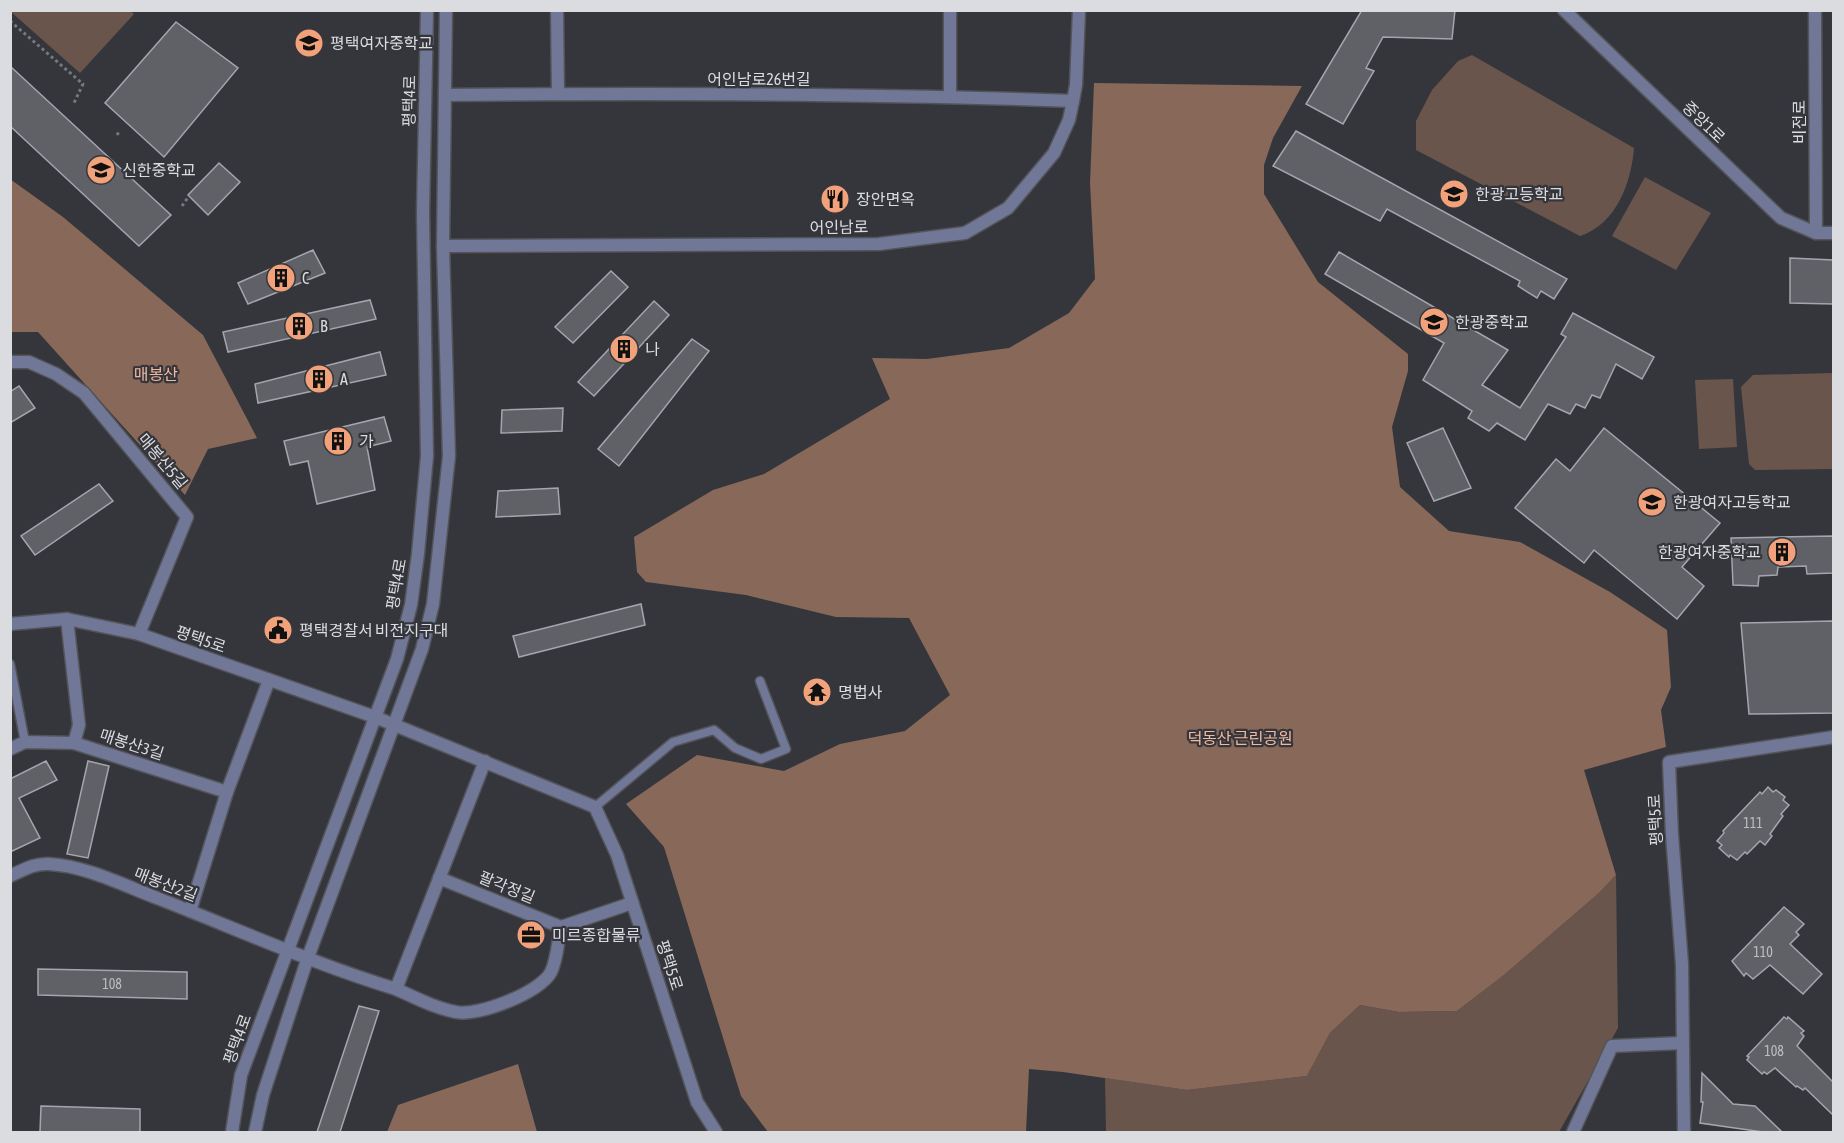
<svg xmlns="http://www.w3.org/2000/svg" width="1844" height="1143" font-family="'Asap Condensed','Noto Sans KR',sans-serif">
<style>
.green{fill:#69554c}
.forest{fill:#876859}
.building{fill:#5f6167;stroke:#a5a6ad;stroke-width:1.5}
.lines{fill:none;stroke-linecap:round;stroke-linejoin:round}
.service-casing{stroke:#53545a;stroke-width:11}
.minor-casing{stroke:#53545a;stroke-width:15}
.tertiary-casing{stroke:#53545a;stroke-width:15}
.path{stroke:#77787d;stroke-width:3;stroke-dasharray:3 3;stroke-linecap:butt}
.service{stroke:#717796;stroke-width:8}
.minor{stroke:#717796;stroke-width:12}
.tertiary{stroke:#717796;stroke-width:12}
.labels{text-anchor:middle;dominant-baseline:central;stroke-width:4.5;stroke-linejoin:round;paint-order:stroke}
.number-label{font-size:14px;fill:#bcbdc2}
.poi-label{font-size:16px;fill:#dbdce0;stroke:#35363c;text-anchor:start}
.street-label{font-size:16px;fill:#dbdce0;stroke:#35363c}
.park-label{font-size:16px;fill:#f2b89d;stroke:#35363c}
</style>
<rect width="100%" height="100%" fill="#35363c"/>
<g class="green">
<path d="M129 10 134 14 80 73 10 11Z"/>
<path d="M1472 55 1634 148C1631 184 1616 224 1580 236L1416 150V121L1432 90 1458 61Z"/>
<path d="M1645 177 1711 213 1676 270 1612 236Z"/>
<path d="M1833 373V469L1755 470 1749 464 1741 387 1753 375Z"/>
<path d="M1733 379 1737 447 1699 449 1695 380Z"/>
<path d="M1616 875 1618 1028 1559 1132H1106L1105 1078 1187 1090 1307 1076 1330 1033 1360 1005 1399 1012 1457 1011 1504 975 1599 893Z"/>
</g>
<g class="forest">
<path d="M1094 83 1302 86 1273 138 1264 165V194L1318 282 1408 354V371L1392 427 1400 487 1449 531 1520 542 1610 592 1667 630 1671 687 1661 710 1666 747 1584 770 1616 875 1599 893 1504 975 1457 1011 1399 1012 1360 1005 1330 1033 1307 1076 1187 1090 1063 1072 1029 1069 1026 1132H768L741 1096 664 847 626 804 697 755 784 771 840 744 905 731 950 695 909 618 836 617 746 595 646 582 637 572 634 537 713 490 764 474 890 399 872 358 927 359 1009 348 1069 313 1095 279 1090 183Z"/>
<path d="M10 179 63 217 203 335 257 438 208 449 185 495 38 332H11Z"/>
<path d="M518 1064 537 1132H387L398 1105Z"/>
</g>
<g class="building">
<path d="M1362 10H1455L1452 39 1383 37 1366 68 1374 71 1343 124 1306 104Z"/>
<path d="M176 22 238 68 164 157 105 103Z"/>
<path d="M10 66 171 215 139 246 10 126Z"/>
<path d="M1296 131 1567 279 1554 299 1541 291 1537 298 1518 286 1520 281 1387 209 1380 221 1273 166Z"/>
<path d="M219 163 240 182 208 215 188 195Z"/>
<path d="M313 250 325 273 248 304 238 283Z"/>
<path d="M1339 252 1508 350 1482 385 1520 408 1566 337 1561 334 1573 313 1654 357 1642 379 1616 364 1600 398 1592 395 1585 408 1576 404 1570 414 1548 404 1525 440 1497 423 1489 431 1468 418 1472 411 1423 380 1444 343 1325 274Z"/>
<path d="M1790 258 1833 260V304L1790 303Z"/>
<path d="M611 271 628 287 573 343 555 327Z"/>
<path d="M370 300 376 319 228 352 223 332Z"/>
<path d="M654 301 669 315 594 396 578 382Z"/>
<path d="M692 339 709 351 619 466 598 449Z"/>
<path d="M380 352 386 375 258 403 255 384Z"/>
<path d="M19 386 35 408 10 423V392Z"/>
<path d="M563 408 562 431 501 433 502 410Z"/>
<path d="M384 417 391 441 367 447 375 490 317 504 308 461 290 465 284 441Z"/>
<path d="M1443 428 1471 488 1434 501 1407 443Z"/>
<path d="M1604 428 1720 523 1682 567 1704 586 1677 619 1594 550 1584 563 1515 508 1556 459 1570 471Z"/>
<path d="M99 484 113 501 35 555 21 536Z"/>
<path d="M558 488 560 514 496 517 498 491Z"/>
<path d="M1833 536V573L1807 574 1806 566 1778 567 1777 575 1759 576 1758 586 1733 585 1731 538Z"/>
<path d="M641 604 645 625 519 657 513 636Z"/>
<path d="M1833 621V713L1749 714 1741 623Z"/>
<path d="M46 761 57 780 19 798 40 838 10 852V779Z"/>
<path d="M88 761 109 766 88 858 67 854Z"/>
<path d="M1768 787 1773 792 1776 790 1785 797 1783 800 1789 805 1781 814 1783 816 1770 834 1772 836 1765 845 1760 841 1747 854 1745 852 1737 860 1730 855 1729 857 1719 848 1722 845 1717 841 1724 833 1723 831 1760 792 1762 794Z"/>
<path d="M1784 907 1804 924 1796 932 1799 935 1790 944 1822 974 1803 994 1770 965 1753 979 1746 973 1744 976 1732 961Z"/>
<path d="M38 969 187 972V999L38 995Z"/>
<path d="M359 1006 379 1011 340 1132H317Z"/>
<path d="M1784 1017 1787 1019 1788 1017 1804 1031 1801 1033 1804 1036 1797 1046 1833 1082V1115L1805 1088 1803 1090 1797 1086 1796 1087 1775 1068 1767 1074 1764 1072 1762 1074 1747 1060 1749 1057 1747 1056Z"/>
<path d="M1702 1073 1733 1104 1755 1106 1782 1132H1763L1700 1123 1703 1102H1701Z"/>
<path d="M41 1106 140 1109V1132H40Z"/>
</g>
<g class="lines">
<g class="service-casing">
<g id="service">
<path d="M10 664 25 742"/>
<path d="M595 807 673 742 714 730 735 748 761 759 786 749 760 681"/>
</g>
</g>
<g class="minor-casing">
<g id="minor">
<path d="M557 10 558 94"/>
<path d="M950 10V96"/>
<path d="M1564 10 1781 218 1816 233H1834"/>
<path d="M1815 10 1816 233"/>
<path d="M445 95C655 93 864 93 1073 101"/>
<path d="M10 362H29L56 374 84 393 187 517 139 634"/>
<path d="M67 619 79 725 74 743"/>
<path d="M10 749 25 742 74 743 227 792"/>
<path d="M10 876C23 870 34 863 49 864 86 866 123 885 157 898 237 929 314 964 396 989L485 761"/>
<path d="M190 911 227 792 269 680"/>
<path d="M561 927 632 903"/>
<path d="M396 989C416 998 435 1008 456 1012 478 1017 541 992 551 972 557 960 558 941 561 927L439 878"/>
<path d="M1573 1132 1612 1046 1682 1043"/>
<path d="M1684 1132 1682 964 1672 835 1669 762 1834 737"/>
</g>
</g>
<g class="tertiary-casing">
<g id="tertiary">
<path d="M443 246 879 244 965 233 1008 208 1054 153 1069 120 1073 101 1076 85 1079 10"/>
<path d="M10 624 67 619 139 634 375 717 595 807 617 855 697 1102 716 1132"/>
<path d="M232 1132 241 1075 397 659 411 605 418 554 427 456 423 213 427 10"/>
<path d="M255 1132 263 1095 307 960 422 649 433 604 449 456 443 246 446 10"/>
</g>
</g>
<g class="path">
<path d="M10 21 83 84 73 105"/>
<path d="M117 135 120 130"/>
<path d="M182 206 189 196"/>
</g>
<use href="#service" class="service"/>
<use href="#minor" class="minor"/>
<use href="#tertiary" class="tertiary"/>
</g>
<defs>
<g id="school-disc" transform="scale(1.5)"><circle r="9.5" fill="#f1a27b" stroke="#35363c"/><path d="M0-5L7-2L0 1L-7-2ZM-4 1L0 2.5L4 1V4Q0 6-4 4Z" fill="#111"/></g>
<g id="restaurant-disc" transform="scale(1.5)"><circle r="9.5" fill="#f1a27b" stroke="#35363c"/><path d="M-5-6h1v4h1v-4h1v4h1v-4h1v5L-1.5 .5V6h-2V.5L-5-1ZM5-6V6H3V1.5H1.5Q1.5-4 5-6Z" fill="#111"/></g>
<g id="building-disc" transform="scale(1.5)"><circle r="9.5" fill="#f1a27b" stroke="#35363c"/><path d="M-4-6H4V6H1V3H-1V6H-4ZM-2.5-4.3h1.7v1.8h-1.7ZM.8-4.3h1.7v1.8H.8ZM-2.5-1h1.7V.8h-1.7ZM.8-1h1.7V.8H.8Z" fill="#111"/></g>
<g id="civic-disc" transform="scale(1.5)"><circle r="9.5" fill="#f1a27b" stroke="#35363c"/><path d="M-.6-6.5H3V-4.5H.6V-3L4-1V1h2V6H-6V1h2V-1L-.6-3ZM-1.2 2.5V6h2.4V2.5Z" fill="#111"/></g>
<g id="temple-disc" transform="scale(1.5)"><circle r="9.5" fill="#f1a27b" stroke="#35363c"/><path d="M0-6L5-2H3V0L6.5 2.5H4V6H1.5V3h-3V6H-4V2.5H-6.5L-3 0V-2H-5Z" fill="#111"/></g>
<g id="office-disc" transform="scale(1.5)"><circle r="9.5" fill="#f1a27b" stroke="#35363c"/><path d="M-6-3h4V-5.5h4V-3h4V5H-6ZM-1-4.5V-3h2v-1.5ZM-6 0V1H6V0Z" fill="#111"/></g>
</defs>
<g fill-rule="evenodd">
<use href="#school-disc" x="309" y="43"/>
<use href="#school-disc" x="101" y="170"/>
<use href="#school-disc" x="1454" y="194"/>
<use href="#restaurant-disc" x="835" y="199"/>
<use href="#building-disc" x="281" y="278"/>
<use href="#school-disc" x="1434" y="322"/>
<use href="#building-disc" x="299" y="326"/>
<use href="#building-disc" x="624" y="349"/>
<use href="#building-disc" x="319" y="379"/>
<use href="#building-disc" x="338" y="441"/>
<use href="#school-disc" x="1652" y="502"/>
<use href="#building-disc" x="1782" y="552"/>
<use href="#civic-disc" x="278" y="630"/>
<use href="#temple-disc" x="817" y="692"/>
<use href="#office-disc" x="531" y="935"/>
</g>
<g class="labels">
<g class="number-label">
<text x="1753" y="823">111</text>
<text x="1763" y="952">110</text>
<text x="112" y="984">108</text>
<text x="1774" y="1051">108</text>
</g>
<g class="poi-label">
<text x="330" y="43">평택여자중학교</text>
<text x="122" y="170">신한중학교</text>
<text x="1475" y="194">한광고등학교</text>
<text x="856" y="199">장안면옥</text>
<text x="302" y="278">C</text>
<text x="1455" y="322">한광중학교</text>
<text x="320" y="326">B</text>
<text x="645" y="349">나</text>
<text x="340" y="379">A</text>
<text x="359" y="441">가</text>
<text x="1673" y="502">한광여자고등학교</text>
<text x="1761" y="552" text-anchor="end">한광여자중학교</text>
<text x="299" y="630">평택경찰서 비전지구대</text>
<text x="838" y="692">명법사</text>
<text x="552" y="935">미르종합물류</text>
</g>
<g class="street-label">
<text x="759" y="79">어인남로26번길</text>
<text transform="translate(409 101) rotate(-89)">평택4로</text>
<text transform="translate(1704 122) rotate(44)">중앙1로</text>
<text transform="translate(1799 122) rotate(-90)">비전로</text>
<text transform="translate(839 227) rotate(-1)">어인남로</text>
<text transform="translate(163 461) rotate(50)">매봉산5길</text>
<text transform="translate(396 584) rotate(-80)">평택4로</text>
<text transform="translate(201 639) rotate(19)">평택5로</text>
<text transform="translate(132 744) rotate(18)">매봉산3길</text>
<text transform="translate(1655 820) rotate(-93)">평택5로</text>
<text transform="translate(166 884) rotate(21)">매봉산2길</text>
<text transform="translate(507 887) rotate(22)">팔각정길</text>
<text transform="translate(670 965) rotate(72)">평택5로</text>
<text transform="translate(237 1039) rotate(-70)">평택4로</text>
</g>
<g class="park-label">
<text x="156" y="374">매봉산</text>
<text x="1240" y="738">덕동산 근린공원</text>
</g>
</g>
<rect width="1844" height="1143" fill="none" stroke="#dbdce0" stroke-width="24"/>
</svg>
